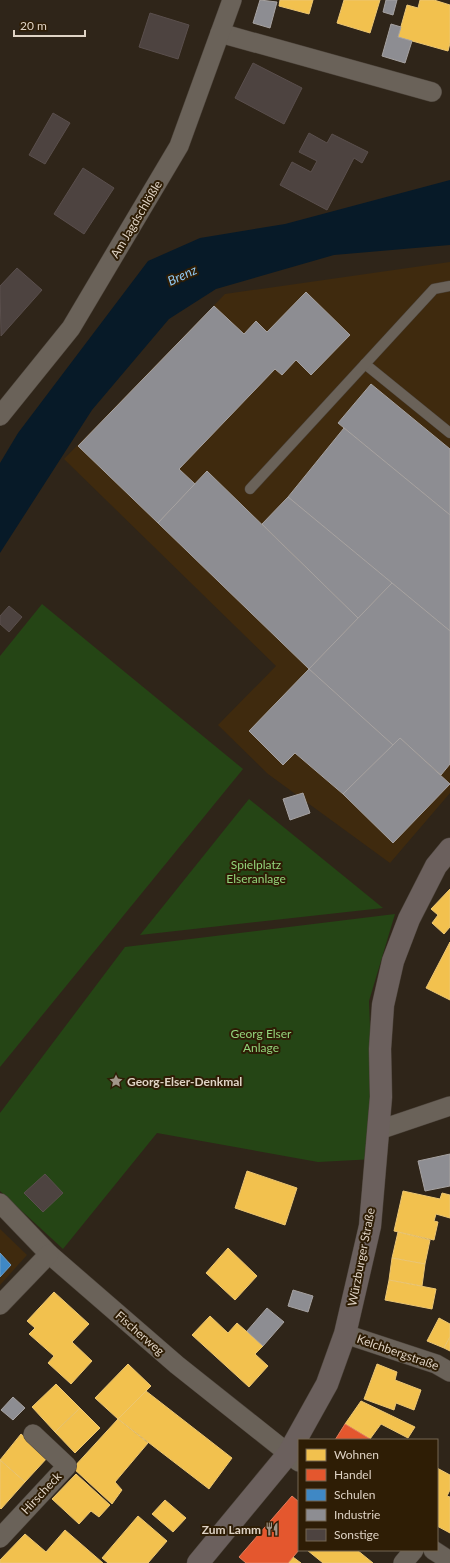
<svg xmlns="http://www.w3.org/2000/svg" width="450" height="1563" font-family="Lato,sans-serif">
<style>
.built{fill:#3f2a0e}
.green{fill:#254515}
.water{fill:#071a28}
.homes{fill:#f2c14e;stroke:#ecc672}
.shops{fill:#e4572e;stroke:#e27c5b}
.schools{fill:#3f88c5;stroke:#6f9ec5}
.industry{fill:#8d8d92;stroke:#a6a2a1}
.building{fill:#4d4340;stroke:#5a4f4d}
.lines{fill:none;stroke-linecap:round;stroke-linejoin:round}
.lane-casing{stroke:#4b4239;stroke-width:11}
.street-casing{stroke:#4b4239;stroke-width:20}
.primary-casing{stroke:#4b4239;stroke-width:23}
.lane{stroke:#6a6259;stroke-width:10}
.street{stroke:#6a6259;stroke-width:19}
.primary{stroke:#6b605d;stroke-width:22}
.labels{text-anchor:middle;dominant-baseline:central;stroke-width:4;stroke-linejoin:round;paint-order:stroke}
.street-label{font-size:12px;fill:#dfd3c5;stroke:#2e1d05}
.park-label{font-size:12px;fill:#93d47b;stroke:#2e1d05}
.poi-label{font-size:12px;font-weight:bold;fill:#dfd3c5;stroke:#2e1d05;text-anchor:start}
.water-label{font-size:13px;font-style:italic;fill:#91c9f2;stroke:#2e1d05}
</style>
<rect width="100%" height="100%" fill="#2f2519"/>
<g class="built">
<path d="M450 262V793L390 863 268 774 218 725 276 666 64 459 225 294Z"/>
<path d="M0 1229 27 1255 0 1285Z"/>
</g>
<g class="green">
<path d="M42 604 243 769 0 1067V656Z"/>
<path d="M249 799 383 908 140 935Z"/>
<path d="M395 914 369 1001 375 1159 318 1162 157 1133 63 1249 0 1191V1113L125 947Z"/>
</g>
<path class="water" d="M450 180V245L334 255 216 289 169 319 92 410 0 553V463L18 433 148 261 200 238 285 224Z"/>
<g class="homes">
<path d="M280 0H313L309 14 279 6Z"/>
<path d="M344 0H380L370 33 337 23Z"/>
<path d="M420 0H434L450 5V43L448 51 398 37 407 5 418 8Z"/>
<path d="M450 889V927L444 934 432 923 438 915 431 909Z"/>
<path d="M450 942V1000L426 988Z"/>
<path d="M247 1171 297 1188 285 1225 235 1208Z"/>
<path d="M403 1191 440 1199 442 1193 450 1195V1218L436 1214 434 1221 438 1222 434 1240 394 1231Z"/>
<path d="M398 1232 430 1240 425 1264 392 1258Z"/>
<path d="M228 1248 257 1276 235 1300 206 1273Z"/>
<path d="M392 1258 425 1264 422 1286 389 1280Z"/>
<path d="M389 1280 436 1289 432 1309 385 1300Z"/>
<path d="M54 1292 89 1324 72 1342 92 1361 71 1384 48 1363 54 1356 29 1334 35 1328 27 1321Z"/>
<path d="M210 1316 228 1333 237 1323 263 1346 255 1354 268 1366 249 1387 192 1335Z"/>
<path d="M439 1318 450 1324V1337L444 1348 427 1341Z"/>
<path d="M450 1337V1351L444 1348Z"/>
<path d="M128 1364 151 1386 118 1419 95 1398Z"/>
<path d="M377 1364 397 1372 395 1380 421 1390 414 1410 396 1403 394 1410 364 1399Z"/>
<path d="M56 1384 80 1408 55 1432 32 1407Z"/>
<path d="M146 1391 232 1458 209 1489 118 1419Z"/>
<path d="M361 1401 415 1427 408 1438 381 1424 370 1439 345 1424Z"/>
<path d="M80 1408 100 1428 75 1453 55 1432Z"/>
<path d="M118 1419 148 1443 115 1482 122 1490 112 1504 73 1468Z"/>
<path d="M21 1434 48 1457 25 1482 0 1460Z"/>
<path d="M0 1460 25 1482 1 1509 0 1508Z"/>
<path d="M437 1468 450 1475V1490L447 1496 450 1497V1533L437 1526Z"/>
<path d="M76 1474 110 1505 99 1517 91 1511 79 1524 52 1499Z"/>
<path d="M165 1500 186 1518 173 1532 152 1514Z"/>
<path d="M138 1516 167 1541 148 1563H108L102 1558Z"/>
<path d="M65 1530 103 1563H0V1560L25 1534 46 1552Z"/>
<path d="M307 1550H357L373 1563H323Z"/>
<path d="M293 1557 301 1563H288Z"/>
</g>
<g class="shops">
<path d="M345 1424 370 1439 371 1440H335Z"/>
<path d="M292 1496 299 1502V1550L288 1563H246L239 1557Z"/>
</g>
<path class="schools" d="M0 1253 11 1265 0 1277Z"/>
<g class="industry">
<path d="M260 0 277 2 270 28 253 23Z"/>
<path d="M386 0H397L393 15 383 12Z"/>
<path d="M391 24 401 27 398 37 412 41 405 63 382 56Z"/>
<path d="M306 292 350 335 311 375 296 360 282 375 275 369 179 469 195 484 158 523 78 446 214 306 244 334 256 321 267 332Z"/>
<path d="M371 384 450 449V515L338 423Z"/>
<path d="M344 428 450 515V631L288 497Z"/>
<path d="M207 471 358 618 309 669 158 523Z"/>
<path d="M288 497 392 583 358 618 262 524Z"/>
<path d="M392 583 450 631V764L441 775 400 738 393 745 309 669Z"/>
<path d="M309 669 393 745 343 794 295 753 283 765 249 731Z"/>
<path d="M400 738 450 784 393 843 343 794Z"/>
<path d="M303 793 310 813 290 820 283 799Z"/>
<path d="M450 1154V1186L425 1191 418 1161Z"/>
<path d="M293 1290 313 1296 308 1312 288 1306Z"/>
<path d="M267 1308 284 1322 263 1346 247 1331Z"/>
<path d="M13 1397 25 1408 13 1420 1 1410Z"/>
</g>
<g class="building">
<path d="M150 13 189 25 178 59 139 47Z"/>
<path d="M253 63 302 88 284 124 235 98Z"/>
<path d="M53 113 70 123 45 164 29 155Z"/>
<path d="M309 133 327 143 332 134 368 152 362 163 354 158 327 210 280 185 292 162 311 172 317 161 299 152Z"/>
<path d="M83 168 114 188 84 234 54 214Z"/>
<path d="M17 268 42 290 1 336 0 286Z"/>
<path d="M9 606 22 617 9 632 0 624V616Z"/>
<path d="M45 1174 63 1193 43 1212 24 1193Z"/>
</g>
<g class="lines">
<g class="lane-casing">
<g id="lane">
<path d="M365 364 450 433"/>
<path d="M250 489 434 289 450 286"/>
</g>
</g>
<g class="street-casing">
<g id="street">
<path d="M220 33 432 92"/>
<path d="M0 416 71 328 179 146 232 0"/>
<path d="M379 1130 450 1106"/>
<path d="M0 1203 49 1254 177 1365 299 1462"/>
<path d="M0 1305 49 1254"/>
<path d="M345 1334 436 1364 450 1372"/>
<path d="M0 1538 67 1466 33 1434"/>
<path d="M433 1550 450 1561"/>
<path d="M403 1563 414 1550"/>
</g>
</g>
<g class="primary-casing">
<path id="primary" d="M198 1563 288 1454 327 1384 345 1334 370 1226 381 1097 380 1049 383 1005 393 961 409 919 436 866 450 849"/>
</g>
<use href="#lane" class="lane"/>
<use href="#street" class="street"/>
<use href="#primary" class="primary"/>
</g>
<defs>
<g id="sight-bare" transform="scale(1.08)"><path d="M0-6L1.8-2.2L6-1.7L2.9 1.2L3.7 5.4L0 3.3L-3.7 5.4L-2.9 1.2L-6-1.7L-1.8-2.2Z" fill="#a19689" stroke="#2e1d05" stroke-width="2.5" paint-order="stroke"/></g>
<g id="restaurant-bare" transform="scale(1.08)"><path d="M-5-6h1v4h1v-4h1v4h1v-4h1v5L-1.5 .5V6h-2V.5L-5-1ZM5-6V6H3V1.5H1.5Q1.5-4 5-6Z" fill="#a19689" stroke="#2e1d05" stroke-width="2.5" paint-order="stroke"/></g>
</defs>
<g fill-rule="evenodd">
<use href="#sight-bare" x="116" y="1081"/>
<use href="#restaurant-bare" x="272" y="1529"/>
</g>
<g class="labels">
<g class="street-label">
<text transform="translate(136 219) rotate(-59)">Am Jagdschlößle</text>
<text transform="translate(361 1257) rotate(-79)">Würzburger Straße</text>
<text transform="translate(140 1333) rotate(41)">Fischerweg</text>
<text transform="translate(398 1352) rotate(19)">Kelchbergstraße</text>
<text transform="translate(41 1493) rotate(-47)">Hirscheck</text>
</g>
<g class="park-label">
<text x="256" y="864">Spielplatz<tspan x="256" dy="14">Elseranlage</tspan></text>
<text x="261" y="1033">Georg Elser<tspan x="261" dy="14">Anlage</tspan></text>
</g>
<g class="poi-label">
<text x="127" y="1081">Georg-Elser-Denkmal</text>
<text x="261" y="1529" text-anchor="end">Zum Lamm</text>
</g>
<g class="water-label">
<text transform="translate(182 275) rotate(-25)">Brenz</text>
</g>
</g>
<rect x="298" y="1439" width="140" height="112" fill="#2e1d05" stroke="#756652"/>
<rect x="306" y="1449" width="20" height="12" fill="#f2c14e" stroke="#756652"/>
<text x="334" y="1459" font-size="12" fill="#dfd3c5">Wohnen</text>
<rect x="306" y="1469" width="20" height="12" fill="#e4572e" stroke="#756652"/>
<text x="334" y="1479" font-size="12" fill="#dfd3c5">Handel</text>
<rect x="306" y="1489" width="20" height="12" fill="#3f88c5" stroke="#756652"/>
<text x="334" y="1499" font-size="12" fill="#dfd3c5">Schulen</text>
<rect x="306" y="1509" width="20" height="12" fill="#8d8d92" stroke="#756652"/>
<text x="334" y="1519" font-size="12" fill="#dfd3c5">Industrie</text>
<rect x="306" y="1529" width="20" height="12" fill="#4d4340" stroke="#756652"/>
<text x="334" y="1539" font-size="12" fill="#dfd3c5">Sonstige</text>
<path d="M14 30v6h71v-6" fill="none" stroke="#dfd3c5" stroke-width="2"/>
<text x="20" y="30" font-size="12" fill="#dfd3c5" stroke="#2e1d05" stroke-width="3" paint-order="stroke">20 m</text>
</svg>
